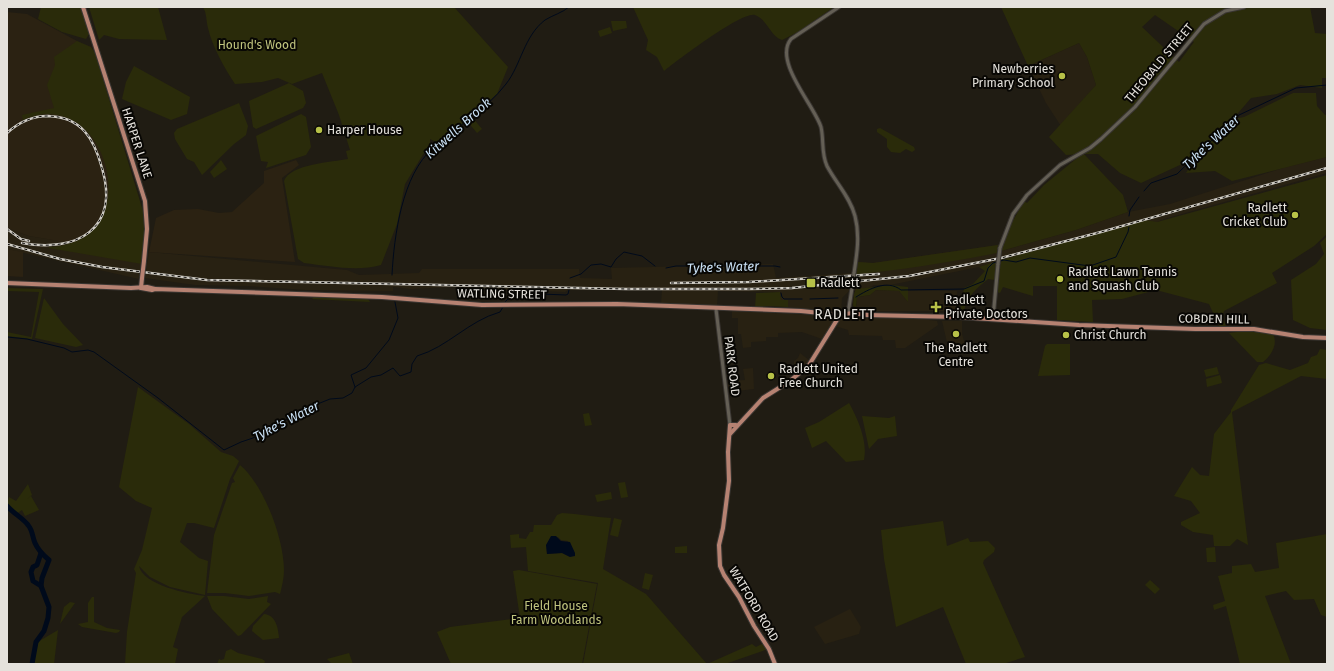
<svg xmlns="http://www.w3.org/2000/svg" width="1334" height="671" font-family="'Fira Sans',sans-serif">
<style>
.built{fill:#282112}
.industrial{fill:#2b2212}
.green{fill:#2a2b0a;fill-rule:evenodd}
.water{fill:#000a1b}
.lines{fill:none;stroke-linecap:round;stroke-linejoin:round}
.stream{stroke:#000a1b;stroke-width:1}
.river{stroke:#000a1b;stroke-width:5}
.minor-casing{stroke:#3a3632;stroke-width:5}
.major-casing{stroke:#3a3632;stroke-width:6}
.minor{stroke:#645f55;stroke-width:3}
.major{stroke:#b68272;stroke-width:4}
.rail-casing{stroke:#cecbc4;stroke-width:2.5}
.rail{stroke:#080704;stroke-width:1;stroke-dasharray:3;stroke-linecap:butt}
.minor-bridge-casing{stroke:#3a3632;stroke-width:5;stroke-linecap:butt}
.major-bridge-casing{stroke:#3a3632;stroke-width:6;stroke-linecap:butt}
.minor-bridge{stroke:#645f55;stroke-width:3}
.major-bridge{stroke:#b68272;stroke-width:4}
.poi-dot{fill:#b7c148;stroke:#080704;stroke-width:1.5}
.labels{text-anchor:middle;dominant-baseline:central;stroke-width:4;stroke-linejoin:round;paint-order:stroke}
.park-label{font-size:12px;fill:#c0c47e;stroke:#080704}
.street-label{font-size:12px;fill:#e5e2dc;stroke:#080704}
.poi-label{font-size:12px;fill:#e5e2dc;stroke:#080704;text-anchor:start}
.water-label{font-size:13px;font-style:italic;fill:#cae1f5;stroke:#080704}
.quarter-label{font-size:14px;letter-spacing:1px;fill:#e5e2dc;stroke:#080704}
</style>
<rect width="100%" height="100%" fill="#201c13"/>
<g class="built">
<path d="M1079 43 1087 57 1096 85 1061 126 1046 103 1028 66Z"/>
<path d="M1327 157V173L1164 219 1144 228 1000 263 1001 251 1076 230 1128 212 1170 204 1283 168Z"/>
<path d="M7 228 29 236 142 253 139 279 7 249Z"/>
<path d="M998 245 997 261 979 267 890 285H874L856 294 854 289 858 262 873 263Z"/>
<path d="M149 252 347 270 359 275 419 273 422 269H579L580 278 612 279 611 268 773 264 776 278 852 273 851 289 842 298 841 312H833L788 307V300H781L780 292 718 291 717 305 661 304 662 290H568L565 292 451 287 411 289 393 287V291L306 290 247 286 195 285 145 278Z"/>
<path d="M876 290 899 291 908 302V291H957L956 311H856L857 297 870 295Z"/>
<path d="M732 311 834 316 836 320 822 339 802 332 778 333V337H766V341L751 342V347L743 348 741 334H738V318H732Z"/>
<path d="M842 317 922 319 937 321 938 325 905 348H896L895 340H883L882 336 849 335 848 330 835 326Z"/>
<path d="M942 321H962V334L966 348 949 351Z"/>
<path d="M800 353 810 361 798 372 797 368 794 367V361L798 358Z"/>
<path d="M753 368 754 389 729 392 728 381 745 380 743 369Z"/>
<path d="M850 609 861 627 859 634 825 644 814 627Z"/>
</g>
<g class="industrial">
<path d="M7 12 27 14 77 41 92 52 141 208 83 245 29 236 7 228Z"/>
<path d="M296 160 299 165 282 178 295 262 149 252 156 218 174 210 198 209 219 213 232 212 264 183V171Z"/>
<path d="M7 249 23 252V277L7 276Z"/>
</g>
<g class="green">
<path d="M41 7H81L89 34 86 39 62 32 38 19Z"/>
<path d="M89 7H158L167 40 119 39 104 35 99 40Z"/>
<path d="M203 7H454L508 67 497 94 440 144 430 139V143L405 184 397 224 381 265C357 272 329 266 304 263L298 259 284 181C290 164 333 162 348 159L346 151 350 150 339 115 322 73 292 84 278 78 262 82 235 84C225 69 212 46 208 28 206 21 207 14 203 7Z"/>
<path d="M633 7H834L798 32 782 40C770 36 767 19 755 15 742 11 678 60 664 71L657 57 646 50 648 40Z"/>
<path d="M1001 7H1310L1315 33 1327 34V78H1322V88L1300 85 1277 94 1251 98 1233 119 1244 117 1293 93H1316L1317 106 1325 115H1327V157L1232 181 1215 171 1186 173 1195 158 1141 183 1120 173 1098 154H1084L1123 195 1128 212 1076 230 1001 251 1005 235 1024 201 1027 203 1044 185 1082 154 1066 155 1049 137 1096 85 1087 57 1079 43 1028 66ZM1155 15 1194 42 1179 62 1142 27Z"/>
<path d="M611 21H626L627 28 613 31Z"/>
<path d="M610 27 612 33 600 37 598 31Z"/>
<path d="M77 41 91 47 95 53 143 211 145 241 142 264 49 248V247C152 243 107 81 23 120L22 115 54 108 47 85 55 65 54 57Z"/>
<path d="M134 66 190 97 187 114 171 120 122 99 126 82Z"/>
<path d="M289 83 303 91 306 103 303 108 256 129 253 127 249 101Z"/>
<path d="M239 103 248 126 246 135 234 144 202 175 194 162 187 159 175 139 174 133 177 129Z"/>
<path d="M301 114 306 117 311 147 306 155 266 168 268 162 261 161 256 136Z"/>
<path d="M472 117 482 129 477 133 467 121Z"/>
<path d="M880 128 914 147 915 150 912 152 906 149 900 153 891 152 887 147V139L877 132V129Z"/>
<path d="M221 160 227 169 214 178 210 172Z"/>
<path d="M1327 175V234L1314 246 1272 273 1277 283 1224 311 1222 317 1226 326H1219L1209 304 1156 290 1122 299 1092 300 1093 322 1057 320V286H1033V296L1003 287 1000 293 997 292 1001 260 1145 220 1157 222Z"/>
<path d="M1327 236V330L1310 328 1293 320 1291 280 1316 264 1324 254 1320 243Z"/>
<path d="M998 245 997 253C950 262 904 270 856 274L858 262 873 263Z"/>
<path d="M997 261 995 280 988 279C976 289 967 296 964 311H960L964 288 973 284 985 271 979 267Z"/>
<path d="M891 285 908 287V302L899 291 876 290 870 295 857 297 856 307 853 306 854 294 856 289Z"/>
<path d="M7 288 43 289 32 339 7 336V332L31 337 39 292 7 291Z"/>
<path d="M780 292 781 300H788V307L767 306 755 308 756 293Z"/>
<path d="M314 297 368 299 370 302 312 299Z"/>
<path d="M44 298 63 324 83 345 76 347 35 338Z"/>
<path d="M1245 331 1273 334C1278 344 1272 355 1263 362H1257L1229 333Z"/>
<path d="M1047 344H1070V375L1038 376 1045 346Z"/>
<path d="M1320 349 1327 350V379L1301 376 1232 412 1248 545 1237 539 1230 546H1214L1213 535 1193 532 1181 525V522L1200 513 1191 501 1174 496 1192 467 1200 475 1209 476 1214 434 1231 412V410L1259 365 1266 363 1290 370 1308 363 1311 357 1317 355Z"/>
<path d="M1217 367 1219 374 1206 377 1204 370Z"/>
<path d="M1220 375 1222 383 1207 387 1206 379Z"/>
<path d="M138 387 189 424 221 452 233 456 239 461 230 479 214 528 194 523H187L180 542 199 558 208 561 205 595 170 587 150 577 139 566C143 585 188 594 205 596L182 617 173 647 178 649 175 664H125L127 632 136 573 134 569 142 550 152 508 136 501 119 487Z"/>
<path d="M849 403C858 419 868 442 864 460L846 462 826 441 812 448 805 428 819 422Z"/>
<path d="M589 413 592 425 585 426 583 414Z"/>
<path d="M862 416 889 418 895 416 897 436 878 439 869 449Z"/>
<path d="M240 465C264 485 284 539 284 570 284 578 282 586 280 594L275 592 249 596 225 593H207L214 535 232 483 235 482 233 478Z"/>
<path d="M625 482 628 497 621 498 618 483Z"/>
<path d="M28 484 32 495 27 499 31 496 39 510 25 516 22 510 16 514 7 505 9 497 16 501Z"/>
<path d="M611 492 612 499 597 502 595 495Z"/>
<path d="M562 513C579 514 595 517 611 518L603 569 646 594 707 664 752 644 756 647 764 643 768 649 725 664H583L598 583 528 571 526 547 511 548 510 535 519 534V538L526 539 530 532H533L534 525H551L557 515ZM558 537 561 540 568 541 570 557 562 553 547 554 546 545Z"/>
<path d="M614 518 622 520 618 537 610 535Z"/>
<path d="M943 521 947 546 968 538 970 542 988 541 995 548 994 552 984 560 983 563 1025 657 1003 664H966L943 607 896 627 884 559 881 530Z"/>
<path d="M1327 534V617L1321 615 1314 599 1294 600 1286 591 1265 596 1291 664H1240L1226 606 1214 610 1213 605 1225 601 1218 576 1232 573V566L1251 564 1255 572 1279 568 1276 543Z"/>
<path d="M687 546V553H675V547Z"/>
<path d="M1215 547 1216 562H1207L1206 548Z"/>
<path d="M519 570 597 584 582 664H451L437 632 450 627 520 618 513 571Z"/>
<path d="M645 573 653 575 649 590 642 588Z"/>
<path d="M1150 580 1160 589 1155 594 1145 585Z"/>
<path d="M207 596H224L249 599 268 596 267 602 271 604 241 635 238 636 212 609Z"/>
<path d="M92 597H94V622L107 628 120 630 119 632 116 633 82 627 78 624 88 622V603Z"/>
<path d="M70 602 75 603 60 624 64 607Z"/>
<path d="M264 614C276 615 278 628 279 638L263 640 252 631 253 626Z"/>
<path d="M58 630 54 664H33L36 643Z"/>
<path d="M231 649 238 653 262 659 265 661 264 664H217L219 659 221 660 224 659 226 651Z"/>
<path d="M349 653 353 664H332L327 659Z"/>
</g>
<path class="water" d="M551 536H556L561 541 570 542 575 553V556L570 557 562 553 547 554 546 545Z"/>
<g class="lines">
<g class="stream">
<path d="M1144 191 1151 183 1177 174 1237 116 1296 88 1327 85"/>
<path d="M1129 216 1130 210 1139 197"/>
<path d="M666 268 676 266H775L780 267"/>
<path d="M392 275C394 236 402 175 433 148 456 127 486 110 506 84 521 65 524 36 545 20 553 15 562 13 569 7"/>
<path d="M570 278 581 274 591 265 601 264 611 267 616 259 624 252 642 256 655 266"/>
<path d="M781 293 782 297 784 299H802"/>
<path d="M856 297C869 289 887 279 901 290L964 289 984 281 988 268 993 263 1004 260 1016 262 1030 258 1090 266 1116 257 1128 232 1129 227"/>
<path d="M810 299 838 298"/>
<path d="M505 302 508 299 541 294 566 295 568 294 569 290"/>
<path d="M7 337 27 339 64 348 72 352 88 350 94 352 158 398 224 450 241 442 253 438 310 407 330 399 343 398 352 393 355 387 371 377 381 375 393 368 400 376 411 372 412 364 417 356C448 347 468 321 500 312L503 307"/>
<path d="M355 387 351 375 366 368 389 340 398 318 395 302"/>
</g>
<g class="river">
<path d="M7 506C13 513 24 519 28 525 33 531 32 536 35 543 38 550 43 555 49 560L42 578 41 586 49 607 48 618 44 631 36 642 32 664"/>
<path d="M41 586 33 581 31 572 33 567 37 565 41 553"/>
</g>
<g class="minor-casing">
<g id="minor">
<path d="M839 7 791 39C773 61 814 105 821 127 824 140 821 153 827 166 836 183 850 197 855 216 860 235 857 254 854 273"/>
<path d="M1000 248 1013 214 1027 195 1060 165 1090 148 1101 139 1135 107 1204 24 1225 11 1244 7"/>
<path d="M716 309 730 425"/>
<path d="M848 314 852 288"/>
<path d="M993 318 998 264"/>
</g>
</g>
<g class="major-casing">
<g id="major">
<path d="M83 7 145 201 147 229 144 261"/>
<path d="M7 283 131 288 147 287 155 289"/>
<path d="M141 288 152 290 155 289 382 297 482 305 617 304 801 311 840 315 852 313 868 315"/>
<path d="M141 288 142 278"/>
<path d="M867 315 958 317 1079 325 1195 329H1254L1303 337 1327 338"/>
<path d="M736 425H730L728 452 729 481 723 528 719 545 720 566 724 575 739 597 754 626 769 649 775 664"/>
<path d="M730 434 763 398 790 381 809 365 840 315"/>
</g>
</g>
<use href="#minor" class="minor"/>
<use href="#major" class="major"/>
<g class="rail-casing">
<g id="rail">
<path d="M7 133C18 123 32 116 48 116 82 117 94 139 102 168 120 229 77 253 22 243"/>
<path d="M7 229 21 239 29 241"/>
<path d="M7 244 60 259 102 267 207 280 626 289H748L792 288 909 276 1001 258 1101 232 1327 168"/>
<path d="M671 283 749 282 879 274"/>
</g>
</g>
<use href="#rail" class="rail"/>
<g class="minor-bridge-casing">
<g id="minor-bridge">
<path d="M998 264 1000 248"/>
<path d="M852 288 854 273"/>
</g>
</g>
<g class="major-bridge-casing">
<path id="major-bridge" d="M142 278 144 261"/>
</g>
<use href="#minor-bridge" class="minor-bridge"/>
<use href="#major-bridge" class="major-bridge"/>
</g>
<g class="poi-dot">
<circle cx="1062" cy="76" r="4"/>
<circle cx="319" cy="130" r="4"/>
<circle cx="1295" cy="215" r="4"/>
<circle cx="1060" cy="279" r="4"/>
<rect x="806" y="278" width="10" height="10" rx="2"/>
<path d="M934 301h4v4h4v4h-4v4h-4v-4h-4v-4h4z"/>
<circle cx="956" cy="334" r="4"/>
<circle cx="1066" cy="335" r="4"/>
<circle cx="771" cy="376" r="4"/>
</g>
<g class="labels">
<g class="park-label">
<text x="257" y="45">Hound's Wood</text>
<text x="556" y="606">Field House<tspan x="556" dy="14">Farm Woodlands</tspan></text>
</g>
<g class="street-label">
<text transform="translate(1159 63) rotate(-50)">THEOBALD STREET</text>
<text transform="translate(137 143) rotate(72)">HARPER LANE</text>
<text transform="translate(502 294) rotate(1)">WATLING STREET</text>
<text transform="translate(1214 319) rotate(1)">COBDEN HILL</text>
<text transform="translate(732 366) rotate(83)">PARK ROAD</text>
<text transform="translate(754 604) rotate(59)">WATFORD ROAD</text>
</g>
<g class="poi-label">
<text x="1054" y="69" text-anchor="end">Newberries<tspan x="1054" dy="14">Primary School</tspan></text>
<text x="327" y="130">Harper House</text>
<text x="1287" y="208" text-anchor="end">Radlett<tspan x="1287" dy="14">Cricket Club</tspan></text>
<text x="1068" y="272">Radlett Lawn Tennis<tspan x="1068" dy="14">and Squash Club</tspan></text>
<text x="820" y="283">Radlett</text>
<text x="945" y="300">Radlett<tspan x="945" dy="14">Private Doctors</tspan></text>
<text x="1074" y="335">Christ Church</text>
<text x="956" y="348" text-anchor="middle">The Radlett<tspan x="956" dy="14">Centre</tspan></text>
<text x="779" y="369">Radlett United<tspan x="779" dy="14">Free Church</tspan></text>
</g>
<g class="water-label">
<text transform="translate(458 128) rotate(-42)">Kitwells Brook</text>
<text transform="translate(1211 142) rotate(-43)">Tyke's Water</text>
<text transform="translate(723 267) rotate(-2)">Tyke's Water</text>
<text transform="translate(286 421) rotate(-27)">Tyke's Water</text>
</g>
<g class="quarter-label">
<text x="845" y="314">RADLETT</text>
</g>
</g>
<rect width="1334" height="671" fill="none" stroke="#e5e2dc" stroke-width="16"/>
</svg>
